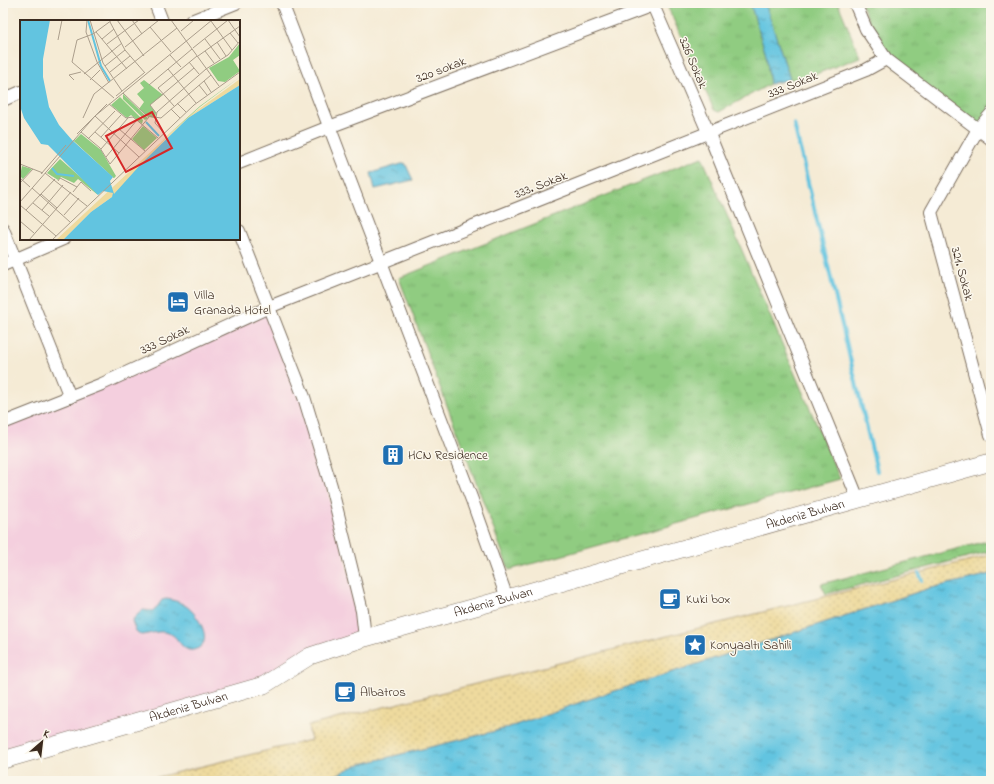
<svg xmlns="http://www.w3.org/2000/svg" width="994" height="784" font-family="'Indie Flower',sans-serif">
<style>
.built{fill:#f4cfde}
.grass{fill:url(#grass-tufts);stroke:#667b50}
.sand{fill:url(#sand-dots);stroke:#94825e}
.park{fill:url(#park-crowns);stroke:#667b50}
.water{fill:url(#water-ripples);stroke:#4e777f}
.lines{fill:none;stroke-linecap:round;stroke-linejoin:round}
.stream{stroke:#62c4e0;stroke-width:4}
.minor-casing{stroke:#7c6e5e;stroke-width:14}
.secondary-casing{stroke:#7c6e5e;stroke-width:18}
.minor{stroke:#fff;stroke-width:12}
.secondary{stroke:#fff;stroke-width:17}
.labels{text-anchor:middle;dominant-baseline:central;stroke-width:3;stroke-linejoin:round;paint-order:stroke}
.street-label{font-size:13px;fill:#3b2a1e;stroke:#fbf7ec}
.poi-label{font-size:13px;fill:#3b2a1e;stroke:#fbf7ec;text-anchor:start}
.inset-river{fill:none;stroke:#62c4e0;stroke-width:2}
.inset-road{fill:none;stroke:#ab9e8c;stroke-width:1}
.view{fill:#d62828;fill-opacity:0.15;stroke:#d62828;stroke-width:2}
.inset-edge{fill:none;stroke:#3b2a1e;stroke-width:2}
</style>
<defs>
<pattern id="grass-tufts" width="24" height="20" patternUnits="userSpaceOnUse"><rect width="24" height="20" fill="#90cc81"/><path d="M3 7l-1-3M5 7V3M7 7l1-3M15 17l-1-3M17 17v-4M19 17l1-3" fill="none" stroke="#7daf6f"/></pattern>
<pattern id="sand-dots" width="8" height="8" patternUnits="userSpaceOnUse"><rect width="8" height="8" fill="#eeda9e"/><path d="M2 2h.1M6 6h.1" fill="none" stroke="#cdbb88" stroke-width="1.8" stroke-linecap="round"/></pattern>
<pattern id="park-crowns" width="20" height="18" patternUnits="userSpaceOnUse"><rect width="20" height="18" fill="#90cc81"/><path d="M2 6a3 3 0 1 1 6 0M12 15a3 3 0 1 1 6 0" fill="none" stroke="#7daf6f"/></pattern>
<pattern id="water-ripples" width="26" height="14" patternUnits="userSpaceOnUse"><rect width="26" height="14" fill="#62c4e0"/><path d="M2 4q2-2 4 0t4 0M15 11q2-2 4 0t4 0" fill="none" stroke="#529fb5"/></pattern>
</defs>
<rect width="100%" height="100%" fill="#fbf7ec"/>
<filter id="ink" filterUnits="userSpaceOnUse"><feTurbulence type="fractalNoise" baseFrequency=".025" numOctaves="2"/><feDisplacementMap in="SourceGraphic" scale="8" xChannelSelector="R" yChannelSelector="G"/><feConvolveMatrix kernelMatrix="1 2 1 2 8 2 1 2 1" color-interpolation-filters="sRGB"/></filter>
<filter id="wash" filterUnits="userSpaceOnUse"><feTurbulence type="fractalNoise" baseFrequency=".012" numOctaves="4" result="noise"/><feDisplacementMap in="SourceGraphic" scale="16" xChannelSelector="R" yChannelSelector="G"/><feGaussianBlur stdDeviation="0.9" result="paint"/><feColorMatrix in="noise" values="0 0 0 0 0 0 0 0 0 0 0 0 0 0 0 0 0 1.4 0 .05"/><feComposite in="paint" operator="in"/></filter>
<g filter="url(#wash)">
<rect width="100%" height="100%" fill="#f5ebd5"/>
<path class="built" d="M269 307 304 397 365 638 264 685 3 760V423Z"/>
<g class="grass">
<path d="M666 3H750L766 54 770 84 719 112 714 110Z"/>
<path d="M765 3H838L860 57 803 79H790Z"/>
<path d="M861 3H991V114L978 129 886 59Z"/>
<path d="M702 157 840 479 509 570 399 278Z"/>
</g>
<path class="sand" d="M991 555V574L927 589 587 700 504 729 357 765 323 781H141L311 740 308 726Z"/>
<path class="park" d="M991 540V551L826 594 821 584Z"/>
<g class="water">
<path d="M750 3H765L790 79 770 84 766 54Z"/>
<path d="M405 163 413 180 375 189 371 173Z"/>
<path d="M991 574V781H323L357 765 504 729 587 700 927 589Z"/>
<path d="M166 599C174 600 180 602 186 606 198 614 217 645 193 650 182 652 179 638 171 634 160 629 152 634 141 635L136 631 132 621 135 617 143 610 154 611 162 600Z"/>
</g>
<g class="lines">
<g class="stream">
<path d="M794 124 877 471"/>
<path d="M919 573 922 580"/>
</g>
</g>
</g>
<g filter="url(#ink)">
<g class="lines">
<g class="minor-casing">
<g id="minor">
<path d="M155 3 162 21"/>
<path d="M282 3 472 500 507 598"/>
<path d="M652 3 709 134 858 499"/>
<path d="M855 3 866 29 886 59 991 139"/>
<path d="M191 21 236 3"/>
<path d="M3 100 21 92"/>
<path d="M991 114 978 129 931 212 991 435"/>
<path d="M239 163 329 127 653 5"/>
<path d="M3 229 70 397"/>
<path d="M239 231 304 397 331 486 362 611 365 638"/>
<path d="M3 265 63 239"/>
<path d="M3 423 102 384 269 307 866 70 886 59"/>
</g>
</g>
<g class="secondary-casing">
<g id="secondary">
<path id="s1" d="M3 760 264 685 310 656 365 638 991 462"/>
</g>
</g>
<use href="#minor" class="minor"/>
<use href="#secondary" class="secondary"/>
</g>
</g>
<defs>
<g id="hotel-square" transform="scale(1.15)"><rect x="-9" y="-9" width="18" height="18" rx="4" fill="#1f6fb2" stroke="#fbf7ec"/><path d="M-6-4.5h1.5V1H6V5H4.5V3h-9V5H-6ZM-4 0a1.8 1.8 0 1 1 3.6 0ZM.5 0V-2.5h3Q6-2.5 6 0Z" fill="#fff"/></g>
<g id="building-square" transform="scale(1.15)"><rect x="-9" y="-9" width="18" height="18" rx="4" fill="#1f6fb2" stroke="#fbf7ec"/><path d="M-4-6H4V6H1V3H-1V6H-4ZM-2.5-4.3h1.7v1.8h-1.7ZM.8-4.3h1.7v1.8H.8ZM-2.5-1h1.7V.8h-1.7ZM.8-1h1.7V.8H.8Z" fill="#fff"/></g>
<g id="cafe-square" transform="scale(1.15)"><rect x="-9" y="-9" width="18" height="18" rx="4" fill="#1f6fb2" stroke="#fbf7ec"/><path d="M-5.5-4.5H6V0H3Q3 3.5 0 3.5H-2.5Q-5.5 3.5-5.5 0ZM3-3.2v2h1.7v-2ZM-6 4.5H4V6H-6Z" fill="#fff"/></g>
<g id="sight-square" transform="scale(1.15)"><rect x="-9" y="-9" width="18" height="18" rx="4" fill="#1f6fb2" stroke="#fbf7ec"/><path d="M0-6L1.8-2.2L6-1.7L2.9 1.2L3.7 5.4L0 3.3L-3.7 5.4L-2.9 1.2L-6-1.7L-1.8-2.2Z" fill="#fff"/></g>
</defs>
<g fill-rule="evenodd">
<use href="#hotel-square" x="178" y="302"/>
<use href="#building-square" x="393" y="455"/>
<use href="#cafe-square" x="670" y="599"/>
<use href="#sight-square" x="695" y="645"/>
<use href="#cafe-square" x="345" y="692"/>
</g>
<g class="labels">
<g class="street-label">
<text transform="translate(693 63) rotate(67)">326 Sokak</text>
<text transform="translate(441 70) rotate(-21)">320 sokak</text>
<text transform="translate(793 85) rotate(-22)">333 Sokak</text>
<text transform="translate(541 185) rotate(-21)">333. Sokak</text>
<text transform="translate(962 274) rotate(75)">321. Sokak</text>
<text transform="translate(165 340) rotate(-25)">333 Sokak</text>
<text stroke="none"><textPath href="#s1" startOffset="841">Akdeniz Bulvarı</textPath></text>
<text stroke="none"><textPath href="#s1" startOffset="517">Akdeniz Bulvarı</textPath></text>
<text stroke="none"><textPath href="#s1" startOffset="193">Akdeniz Bulvarı</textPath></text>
</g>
<g class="poi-label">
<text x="194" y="295">Villa<tspan x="194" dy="15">Granada Hotel</tspan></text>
<text x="408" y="455">HCN Residence</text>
<text x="686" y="599">Kuki box</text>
<text x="710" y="645">Konyaaltı Sahili</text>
<text x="360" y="692">Albatros</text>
</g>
</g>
<g transform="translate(20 20)">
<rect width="220" height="220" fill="#f5ebd5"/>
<path d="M124 60 143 75 130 85 136 93 135 98 129 97 119 89 124 82 117 74 124 68 120 63ZM103 74 128 98 125 100 103 79ZM100 77 123 100 122 104 111 95 107 98 91 85ZM123 106 137 118 124 130 112 119ZM2 146 12 149 3 159 0 156Z" fill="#90cc81"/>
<path d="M220 59V65L168 98 144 121 92 177 71 192 43 220H36L168 97Z" fill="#eeda9e"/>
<path d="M220 23V35L213 40 220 51 205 62 198 61 189 48 209 37ZM220 57 181 86 139 123 180 86ZM61 114 81 130 96 156 94 158 54 121ZM40 139 75 170 78 175 58 159 54 163 41 157 38 160 27 153Z" fill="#90cc81"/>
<path d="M55 120 95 156 94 158 54 121Z" fill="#90cc81"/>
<path d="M0 0H30L23 39V57L29 87 39 105 52 120 93 157 90 161 94 174 122 143 168 98 220 65V220H43L71 192 92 177 93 173 83 171 78 175 28 125 21 124 4 98 0 86Z" fill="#62c4e0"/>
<path class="inset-river" d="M68 0 81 46 90 61M126 102 139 116M32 148 37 154 54 156"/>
<path class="inset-road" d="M67 0 66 12 77 42 89 63M70 0 83 43 102 71M92 0 73 14 57 20 52 42 94 78M97 0 124 36M112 0 122 14M151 0 199 66M208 0 220 17M191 1 212 30M90 2 105 30 125 53M130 7 151 32M161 11 174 0M76 12 107 49M210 13 218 23M82 19 94 9M185 19 200 39M38 20 42 0M197 22 206 36M87 24 119 0M105 27 139 0M173 28 208 0M185 31 194 43M150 35 161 47M178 36 220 6M169 42 179 54M85 46 105 30M148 49 176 83M186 49 208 35 220 21M90 52 110 36M64 54 102 23M54 60 49 55 61 52M70 60 80 50M184 61 191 72M129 65 172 29M179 65 187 75M103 73 127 96 141 98 191 55M96 76 124 53M157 83 166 92M89 84 106 98 113 97 138 118M154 86 138 68 177 36M151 89 160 98M136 93 130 85 174 48M75 96 119 137M63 98 74 74 157 8M99 109 125 131M61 112 80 128 90 144 129 97M75 112 99 133M144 113 135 103 137 92 186 49M57 114 87 84M81 117 101 95M68 119 95 91M81 129 108 98M86 137 117 100M0 144 23 153M25 153 67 186M21 154 46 125M0 158 10 167M38 161 40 158 57 167M0 163 13 149M12 168 50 202M53 172 61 162 71 171M21 174 37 188M0 182 75 96 192 0M13 183 29 196M0 185 36 216M6 190 35 159M22 190 43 165M44 195 59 178M0 201 14 213M9 220 51 172M32 220 174 85 220 52"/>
<path class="view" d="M132 92 152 128 106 152 86 116Z"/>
<rect width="220" height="220" class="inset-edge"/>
</g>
<rect width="994" height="784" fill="none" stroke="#fbf7ec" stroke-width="16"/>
<g transform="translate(42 742) rotate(28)" stroke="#fbf7ec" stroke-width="3" paint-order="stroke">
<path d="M0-3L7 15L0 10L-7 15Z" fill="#3b2a1e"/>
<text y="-6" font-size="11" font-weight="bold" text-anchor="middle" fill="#3b2a1e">K</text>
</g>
</svg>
